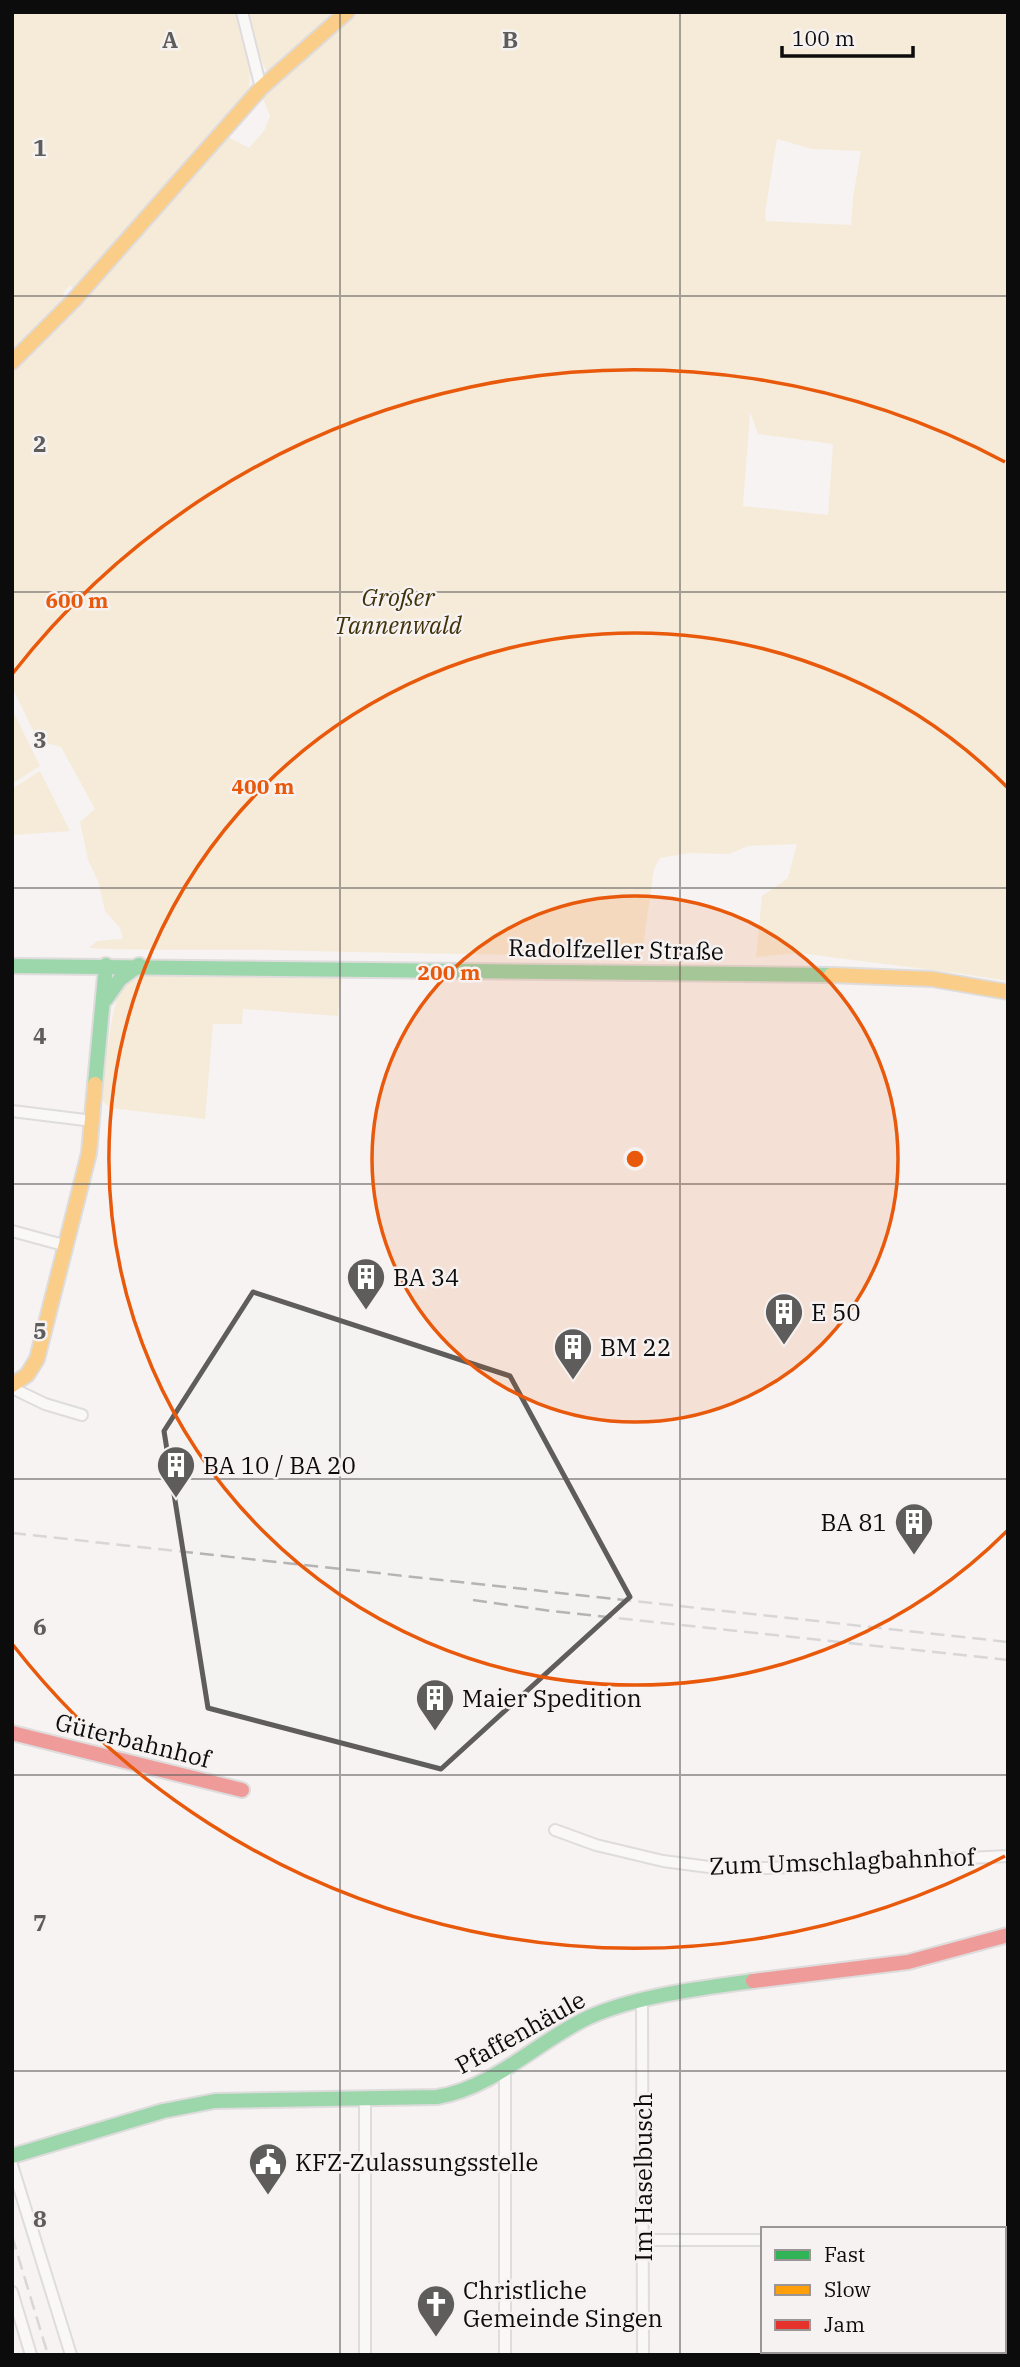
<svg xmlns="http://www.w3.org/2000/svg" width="1020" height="2367" font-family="'IBM Plex Serif',serif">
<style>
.green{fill:#f5e3b8;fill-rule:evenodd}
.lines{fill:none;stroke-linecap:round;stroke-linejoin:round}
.street-casing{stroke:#c2c0c0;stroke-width:14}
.fast-casing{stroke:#c2c0c0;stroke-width:18}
.slow-casing{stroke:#c2c0c0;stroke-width:18}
.jam-casing{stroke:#c2c0c0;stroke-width:18}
.street{stroke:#fefdfd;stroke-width:10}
.fast{stroke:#30b455;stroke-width:14}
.slow{stroke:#ff9f0a;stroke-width:14}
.jam{stroke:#e5322d;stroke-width:14}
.rail{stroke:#b4b4b4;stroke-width:2.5;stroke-dasharray:14 7;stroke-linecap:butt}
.marked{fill:none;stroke:#5e5d5c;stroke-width:5;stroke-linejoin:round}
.grid{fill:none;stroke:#5e5d5c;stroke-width:2;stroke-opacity:0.55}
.ring{fill:none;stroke:#e8590c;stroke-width:3.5}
.labels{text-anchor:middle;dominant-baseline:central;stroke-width:5;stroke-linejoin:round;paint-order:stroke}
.park-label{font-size:24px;font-style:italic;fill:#41320a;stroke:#f6f2f1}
.street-label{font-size:24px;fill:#0d0c0c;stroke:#f6f2f1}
.poi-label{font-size:24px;fill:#0d0c0c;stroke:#f6f2f1;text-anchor:start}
.grid-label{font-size:23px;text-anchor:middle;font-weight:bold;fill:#5e5d5c;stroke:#f6f2f1;stroke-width:5;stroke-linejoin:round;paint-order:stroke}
.centre{fill:#e8590c;stroke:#f6f2f1;stroke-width:3.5}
.ring-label{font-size:21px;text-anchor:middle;font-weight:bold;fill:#e8590c;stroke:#f6f2f1;stroke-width:5;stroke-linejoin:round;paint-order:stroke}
</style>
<rect width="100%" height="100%" fill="#f5f3f2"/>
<g class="green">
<path d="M12 12H236L250 69 249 89 75 292 70 285 63 293 67 302 12 354Z"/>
<path d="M248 12H335L267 72 254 45Z"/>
<path d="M355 12H1008V981L957 973 798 953 756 957 762 896 788 878 797 844 748 846 729 854 689 853 660 858 654 869 642 954C518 956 394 953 270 950 209 949 149 951 89 948L97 941 123 939 120 928 105 911 98 881 88 860 80 822 95 809 61 747 38 741 12 687V370L74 308 218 143 228 137 249 148 264 131 270 116 262 96ZM777 139 812 149 861 151 853 197 851 225 766 221 765 213ZM750 412 758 434 833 444 828 515 743 506Z"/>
<path d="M12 709 40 766 12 784Z"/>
<path d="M40 771 70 831 12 835V789Z"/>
<path d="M157 973 342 975 338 1016 243 1009 242 1024H213L205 1119 110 1108 102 1100C106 1074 109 998 126 983 135 975 147 974 157 973Z"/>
</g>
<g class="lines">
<g class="street-casing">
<g id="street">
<path d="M242 12 261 88"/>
<path d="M12 1111 93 1121"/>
<path d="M12 1231 67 1246"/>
<path d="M12 1388 45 1404 82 1415"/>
<path d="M555 1830 596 1845 663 1861 709 1867 769 1868 1008 1856"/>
<path d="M642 2000 643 2355"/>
<path d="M505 2068V2355"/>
<path d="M12 2165 71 2355"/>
<path d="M644 2240H763"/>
<path d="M1004 2241H1008"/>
<path d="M12 2292 31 2355"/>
<path d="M979 2351V2355"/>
<path d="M365 2355V2099"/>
<path d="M811 2355V2351"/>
</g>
</g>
<g class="fast-casing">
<g id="fast">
<path d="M12 966 831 975"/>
<path d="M106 999 120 979 139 965"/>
<path d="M95 1084 106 965"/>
<path d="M12 2156 163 2111 215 2101 437 2097C493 2088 537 2042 587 2018 635 1996 701 1988 753 1981"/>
</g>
</g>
<g class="slow-casing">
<g id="slow">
<path d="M12 362 74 300 261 88 347 12"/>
<path d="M831 975 932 979 1008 992"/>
<path d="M12 1385 27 1375 37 1359 89 1153 95 1084"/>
</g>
</g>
<g class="jam-casing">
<g id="jam">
<path d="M12 1733 242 1790"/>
<path d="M753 1981 908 1962 1008 1935"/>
</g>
</g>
<use href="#street" class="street"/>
<use href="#fast" class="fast"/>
<use href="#slow" class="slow"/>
<use href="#jam" class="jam"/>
<g class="rail">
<path d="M12 1533 1008 1642"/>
<path d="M473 1600 551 1611 1008 1660"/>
<path d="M12 2236 48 2355"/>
</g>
</g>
<path d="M0 0H1020V2367H0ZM253 1292 510 1376 630 1597 441 1769 208 1708 164 1431Z" fill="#f5f3f2" fill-opacity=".55" fill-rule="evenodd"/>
<path class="marked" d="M253 1292 510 1376 630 1597 441 1769 208 1708 164 1431Z"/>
<path class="grid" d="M340 12V2355M680 12V2355M12 296H1008M12 592H1008M12 888H1008M12 1184H1008M12 1479H1008M12 1775H1008M12 2071H1008"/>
<circle cx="635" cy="1159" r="263" fill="#e8590c" fill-opacity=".12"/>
<g class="ring">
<circle cx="635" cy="1159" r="263"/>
<path d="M1007 1531A526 526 0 1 1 1007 787"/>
<path d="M1005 1856A789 789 0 0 1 13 1645M13 673A789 789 0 0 1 1005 462"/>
</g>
<defs>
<g id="building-pin" transform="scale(2.0125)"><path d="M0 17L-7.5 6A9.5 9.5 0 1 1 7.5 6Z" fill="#5e5d5c" stroke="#f6f2f1"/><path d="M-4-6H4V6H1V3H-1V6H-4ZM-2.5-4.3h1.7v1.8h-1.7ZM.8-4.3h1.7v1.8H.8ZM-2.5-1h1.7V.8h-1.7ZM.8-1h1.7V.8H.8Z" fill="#fff"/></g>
<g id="civic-pin" transform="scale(2.0125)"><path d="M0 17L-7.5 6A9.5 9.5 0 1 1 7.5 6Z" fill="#5e5d5c" stroke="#f6f2f1"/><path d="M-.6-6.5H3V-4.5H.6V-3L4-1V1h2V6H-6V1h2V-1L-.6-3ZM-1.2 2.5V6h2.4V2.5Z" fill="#fff"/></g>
<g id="church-pin" transform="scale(2.0125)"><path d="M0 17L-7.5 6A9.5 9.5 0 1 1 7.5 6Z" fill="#5e5d5c" stroke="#f6f2f1"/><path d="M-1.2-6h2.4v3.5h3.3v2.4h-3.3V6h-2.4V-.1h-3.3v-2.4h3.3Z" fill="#fff"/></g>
</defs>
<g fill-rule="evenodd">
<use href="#building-pin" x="366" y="1277"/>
<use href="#building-pin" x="784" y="1312"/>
<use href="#building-pin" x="573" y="1347"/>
<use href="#building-pin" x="176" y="1465"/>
<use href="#building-pin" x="914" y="1522"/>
<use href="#building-pin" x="435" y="1698"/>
<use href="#civic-pin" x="268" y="2162"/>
<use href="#church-pin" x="436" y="2304"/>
</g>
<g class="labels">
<g class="park-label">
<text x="398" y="597">Großer<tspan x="398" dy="28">Tannenwald</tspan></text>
</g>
<g class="street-label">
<text transform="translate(616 949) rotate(1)">Radolfzeller Straße</text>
<text transform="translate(133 1740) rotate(14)">Güterbahnhof</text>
<text transform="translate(842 1861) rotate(-2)">Zum Umschlagbahnhof</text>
<text transform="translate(520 2032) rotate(-29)">Pfaffenhäule</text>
<text transform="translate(643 2177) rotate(-90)">Im Haselbusch</text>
</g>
<g class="poi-label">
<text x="393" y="1277">BA 34</text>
<text x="811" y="1312">E 50</text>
<text x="600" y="1347">BM 22</text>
<text x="203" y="1465">BA 10 / BA 20</text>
<text x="887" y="1522" text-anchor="end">BA 81</text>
<text x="462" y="1698">Maier Spedition</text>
<text x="295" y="2162">KFZ-Zulassungsstelle</text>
<text x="463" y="2290">Christliche<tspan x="463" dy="28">Gemeinde Singen</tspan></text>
</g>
</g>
<g class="grid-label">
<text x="170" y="48">A</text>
<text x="510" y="48">B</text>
<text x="40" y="156">1</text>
<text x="40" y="452">2</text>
<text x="40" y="748">3</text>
<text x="40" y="1044">4</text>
<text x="40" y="1339">5</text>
<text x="40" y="1635">6</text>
<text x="40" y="1931">7</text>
<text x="40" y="2227">8</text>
</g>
<circle cx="635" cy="1159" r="10" class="centre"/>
<g class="ring-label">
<text x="77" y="608">600 m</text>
<text x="263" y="794">400 m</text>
<text x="449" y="980">200 m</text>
</g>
<rect width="1020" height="2367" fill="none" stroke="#0d0c0c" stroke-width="28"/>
<rect x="761" y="2227" width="245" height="126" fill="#f6f2f1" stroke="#999695" stroke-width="2"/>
<rect x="775" y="2250" width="35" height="10" fill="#30b455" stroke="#999695" stroke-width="2"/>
<text x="824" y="2262" font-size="21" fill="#0d0c0c">Fast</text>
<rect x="775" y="2285" width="35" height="10" fill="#ff9f0a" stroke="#999695" stroke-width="2"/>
<text x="824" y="2297" font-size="21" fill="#0d0c0c">Slow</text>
<rect x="775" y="2320" width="35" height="10" fill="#e5322d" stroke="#999695" stroke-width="2"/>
<text x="824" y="2332" font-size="21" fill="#0d0c0c">Jam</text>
<path d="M782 46v10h131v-10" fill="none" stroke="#0d0c0c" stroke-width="3.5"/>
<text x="792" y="46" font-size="21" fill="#0d0c0c" stroke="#f6f2f1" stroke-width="5" paint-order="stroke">100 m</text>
</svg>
